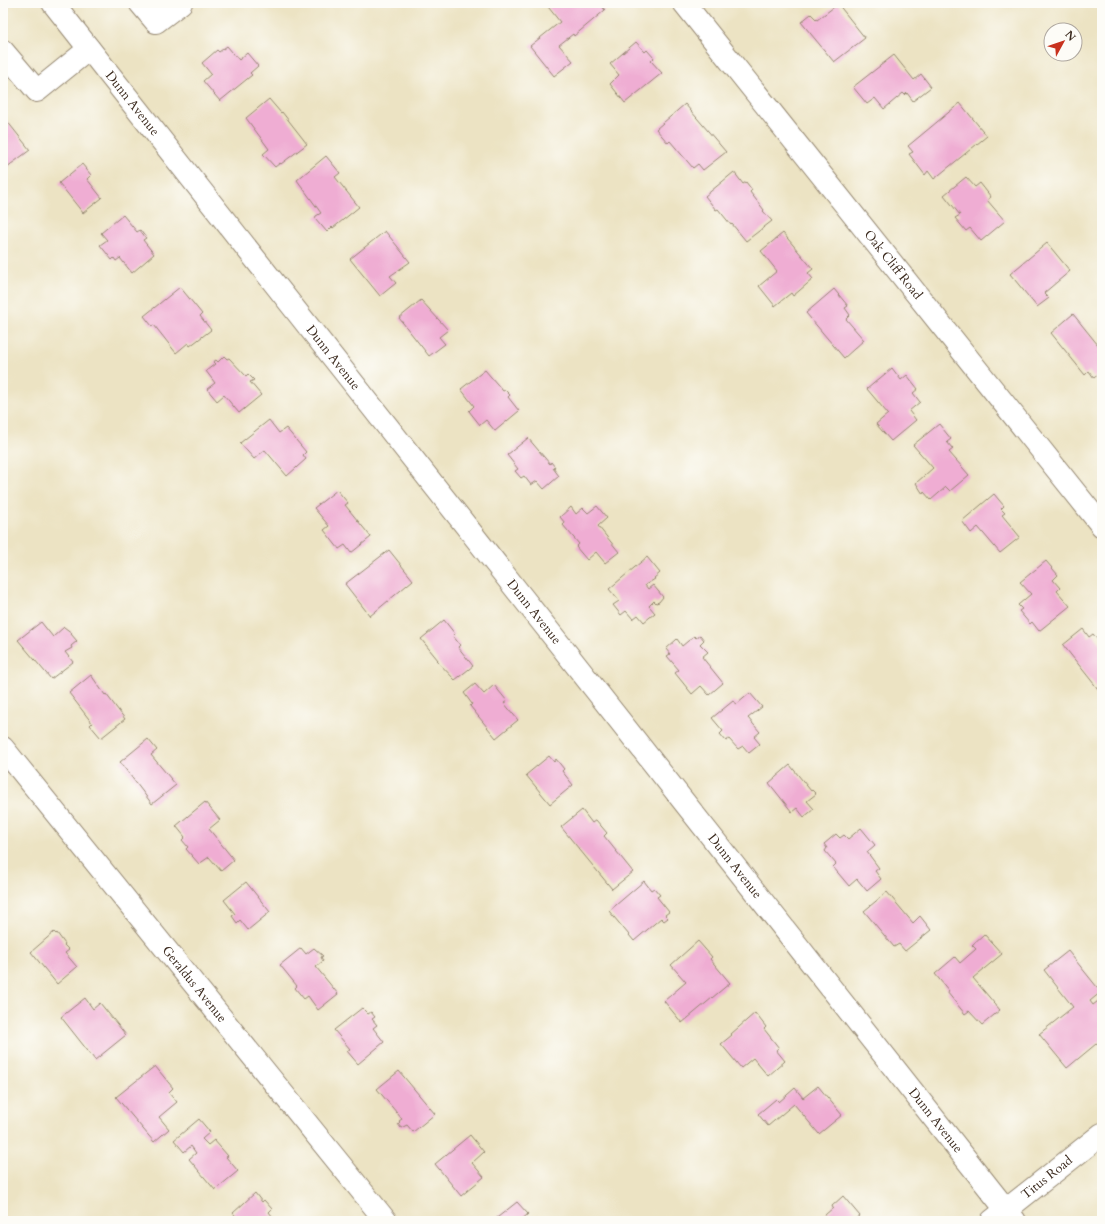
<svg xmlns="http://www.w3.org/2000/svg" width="1105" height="1224" font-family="Cardo,serif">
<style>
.building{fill:#efadd3}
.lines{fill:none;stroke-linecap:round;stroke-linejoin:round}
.minor-casing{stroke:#948670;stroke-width:24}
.minor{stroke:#fff;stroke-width:22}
.labels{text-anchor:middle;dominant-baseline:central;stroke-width:3;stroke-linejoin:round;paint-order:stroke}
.street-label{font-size:13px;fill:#3b2a1e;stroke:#fdfcf7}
</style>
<rect width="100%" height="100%" fill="#fdfcf7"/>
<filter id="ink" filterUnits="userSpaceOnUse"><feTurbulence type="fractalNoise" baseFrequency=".025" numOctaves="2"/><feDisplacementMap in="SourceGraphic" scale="8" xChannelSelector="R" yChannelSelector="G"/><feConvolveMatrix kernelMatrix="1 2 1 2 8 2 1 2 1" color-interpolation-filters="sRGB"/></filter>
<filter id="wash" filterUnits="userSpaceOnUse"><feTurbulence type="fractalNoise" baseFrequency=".012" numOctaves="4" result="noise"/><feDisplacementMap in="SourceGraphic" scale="16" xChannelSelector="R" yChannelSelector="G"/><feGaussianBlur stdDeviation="0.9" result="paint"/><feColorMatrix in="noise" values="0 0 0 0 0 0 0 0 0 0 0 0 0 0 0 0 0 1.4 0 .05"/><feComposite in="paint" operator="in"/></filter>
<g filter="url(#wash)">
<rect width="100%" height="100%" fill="#ece3c3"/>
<g id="blocks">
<g class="building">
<path d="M545 3H599L605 10 574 36 573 34 559 45 573 61 554 76 530 46 560 22Z"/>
<path d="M838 4 865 38 834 62 801 22 811 14 817 20Z"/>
<path d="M636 42 645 52 647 50 654 58 651 61 662 73 625 103 610 84 619 75 610 64Z"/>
<path d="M227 46 239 60 247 53 258 66 250 73 252 75 220 101 203 81 211 74 202 63 217 50 219 52Z"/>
<path d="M894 55 914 80 921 74 931 87 913 101 907 93 905 95 903 93 884 109 875 98 867 104 853 87Z"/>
<path d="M269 99 281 113 282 112 307 144 281 164 280 163 275 167 263 154 269 149 246 118Z"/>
<path d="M960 103 987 136 934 179 928 171 925 175 909 154 913 152 908 146Z"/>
<path d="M685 104 726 152 703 170 698 164 693 168 670 141 668 143 656 129Z"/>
<path d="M3 116 30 150 3 170Z"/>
<path d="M326 156 340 173 335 177 359 207 333 228 332 227 327 232 315 218 316 216 321 213 297 180Z"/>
<path d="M82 164 91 175 87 179 102 198 83 213 59 183Z"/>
<path d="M734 172 743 184 746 182 752 190 750 192 764 210 763 211 772 221 746 241 732 224 731 225 718 209 716 210 705 196Z"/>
<path d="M966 177 975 187 980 183 991 197 987 200 1005 221 981 241 970 228 966 231 955 218 960 215 944 195Z"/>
<path d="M123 215 137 232 140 230 146 238 143 240 154 254 132 273 120 258 116 261 114 258 112 260 100 245 107 240 101 233Z"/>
<path d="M385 231 410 262 390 276 396 283 380 296 350 259Z"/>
<path d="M783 233 813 269 808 273 813 279 793 296 791 293 775 306 759 286 777 271 761 251Z"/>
<path d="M1047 243 1070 271 1044 293 1049 298 1037 307 1010 274Z"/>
<path d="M180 287 202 314 200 316 211 330 190 346 188 343 176 353 154 325 152 326 144 316Z"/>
<path d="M834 289 848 306 845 308 850 315 846 319 864 340 844 358 806 313Z"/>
<path d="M421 300 448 330 439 337 445 344 429 356 399 318Z"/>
<path d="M1073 314 1102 350V371L1094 378 1089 371 1085 375 1051 333Z"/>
<path d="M224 356 227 359 229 358 246 376 248 374 254 380 250 382 261 395 239 413 224 395 217 401 207 389 215 383 206 371 215 364 213 362 216 360 218 362Z"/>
<path d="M892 368 901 380 907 375 918 389 913 393 920 402 909 411 916 420 891 441 876 424 888 414 867 389Z"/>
<path d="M485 370 503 391 505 390 510 395 508 397 519 411 495 431 486 420 480 425 469 411 474 406 461 389Z"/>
<path d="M269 420 279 433 286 428 306 452 303 455 306 459 287 476 265 450 254 459 240 443Z"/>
<path d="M939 424 951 439 947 442 953 449 949 452 969 475 950 491 946 487 931 500 924 492 923 494 916 483 933 468 913 445Z"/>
<path d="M528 438 550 464 551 462 555 467 553 468 559 476 544 489 537 481 531 485 524 476 521 478 515 471 518 469 507 455Z"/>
<path d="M337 490 348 503 345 505 371 537 351 553 345 545 339 549 324 530 329 526 314 508Z"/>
<path d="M994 494 1004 506 1001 509 1005 513 1002 515 1020 537 1000 553 978 527 971 533 962 521Z"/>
<path d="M597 506 607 518 598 526 619 552 605 563 596 552 587 560 576 547 579 544 563 525 565 523 560 517 571 507 576 514 583 508 588 513Z"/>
<path d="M389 550 413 580 370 616 345 584Z"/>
<path d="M647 557 660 573 654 578 655 579 645 585 648 589 653 585 663 597 659 602 656 603 654 601 649 606 655 613 644 622 638 615 633 619 626 611 621 615 613 605 619 601 609 589Z"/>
<path d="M1046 561 1058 575 1053 580 1060 588 1057 591 1070 606 1039 631 1032 622 1030 624 1019 611 1022 609 1018 605 1031 594 1020 582Z"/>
<path d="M444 620 455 634 453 636 460 645 458 647 473 666 455 680 437 661 438 660 421 639Z"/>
<path d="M41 622 53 637 64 627 72 633 71 634 77 641 71 646 72 648 65 652 73 662 51 679 18 640Z"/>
<path d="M1083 629 1089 637 1093 634 1102 645V694L1063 645Z"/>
<path d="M700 635 704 640 700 644 708 652 702 657 723 683 709 695 701 686 692 694 675 673 679 670 667 656 670 654 666 649 677 639 682 646 694 636 696 638Z"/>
<path d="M91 675 105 695 106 694 125 719 101 738 90 725 92 723 69 693Z"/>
<path d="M475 684 484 694 494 685 507 701 504 703 518 720 496 738 470 706 472 704 464 693Z"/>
<path d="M750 693 762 707 748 718 760 732 754 737 760 744 749 753 743 746 738 749 729 739 726 741 720 734 723 731 712 718 733 701 737 704Z"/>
<path d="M148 739 157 750 151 755 176 785 152 804 120 762Z"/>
<path d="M549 756 554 762 556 759 564 769 562 771 573 785 550 804 526 775Z"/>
<path d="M790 765 811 791 812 790 816 794 807 801 814 809 804 817 797 808 792 812 769 783Z"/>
<path d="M205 802 220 820 209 829 234 860 221 871 209 857 199 864 186 849 188 847 182 840 185 837 176 826Z"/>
<path d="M582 810 592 823 596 820 607 833 604 836 633 872 612 889 561 827Z"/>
<path d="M861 828 875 845 867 852 879 868 875 871 881 879 867 891 857 879 849 886 833 867 836 864 825 851 827 848 824 844 836 834 840 838 844 835 848 839Z"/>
<path d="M644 881 651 890 654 888 660 895 657 897 669 912 665 915 668 918 664 921 661 918 634 941 609 911Z"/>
<path d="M246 882 270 912 248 930 240 920 237 923 232 916 235 914 224 900Z"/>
<path d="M887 892 913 923 920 916 931 930 905 951 899 944 894 947 864 911Z"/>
<path d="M54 932 56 934 57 933 65 944 64 945 69 950 65 953 77 967 57 984 31 952Z"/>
<path d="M984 934 1002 954 973 978 1000 1010 982 1025 969 1011 965 1014 947 992 949 991 935 974 955 957 960 963 976 949 972 945Z"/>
<path d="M698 941 712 957 710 959 730 983 682 1023 664 1001 686 982 671 965Z"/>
<path d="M301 948 306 954 314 948 323 956 321 957 323 961 316 967 338 994 318 1010 308 996 304 999 295 988 297 986 280 965Z"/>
<path d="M1068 951 1101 992 1090 1001 1093 1005 1102 998V1039L1067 1068 1039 1034 1073 1007 1044 970Z"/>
<path d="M85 998 93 1009 100 1003 126 1035 95 1060 61 1017Z"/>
<path d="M362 1008 368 1014 371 1012 375 1017 372 1019 377 1025 373 1028 384 1042 358 1064 347 1051 350 1049 334 1030Z"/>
<path d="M755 1013 766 1027 764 1029 779 1048 776 1050 785 1061 768 1076 753 1058 741 1068 721 1044 732 1035 731 1034Z"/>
<path d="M155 1066 173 1088 169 1092 177 1102 159 1117 169 1129 154 1142 116 1097Z"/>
<path d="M399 1071 435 1114 413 1132 407 1125 401 1128 398 1124 400 1122 399 1121 402 1119 377 1089Z"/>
<path d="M818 1086 842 1115 819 1134 794 1104 768 1126 758 1114 776 1099 779 1102 795 1088 803 1098Z"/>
<path d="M199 1119 210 1132 202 1139 208 1145 214 1140 228 1156 226 1157 238 1171 215 1190 189 1159 196 1153 191 1146 184 1152 174 1140Z"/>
<path d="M470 1135 484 1152 472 1163 484 1177 461 1196 435 1164Z"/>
<path d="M255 1193 262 1202 264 1200 272 1209 269 1212 276 1221H240L233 1213Z"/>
<path d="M843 1196 860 1216 854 1221H818L833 1208 832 1206Z"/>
<path d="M517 1202 528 1214 520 1221H493Z"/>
</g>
</g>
</g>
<g filter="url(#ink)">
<use href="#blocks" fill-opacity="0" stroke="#948670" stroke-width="1"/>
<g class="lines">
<g class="minor-casing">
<g id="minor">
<path id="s1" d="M53 3 1015 1221"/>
<path d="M140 3 156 22 181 3"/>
<path id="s2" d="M684 3 1102 526"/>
<path d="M3 51 37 91 89 49"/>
<path id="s3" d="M3 748 386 1221"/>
<path id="s4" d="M992 1221 1102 1134"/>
</g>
</g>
<use href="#minor" class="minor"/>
</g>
</g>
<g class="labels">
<g class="street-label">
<text stroke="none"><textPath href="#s1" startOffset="128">Dunn Avenue</textPath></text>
<text stroke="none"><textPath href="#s2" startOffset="335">Oak Cliff Road</textPath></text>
<text stroke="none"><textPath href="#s1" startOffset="452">Dunn Avenue</textPath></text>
<text stroke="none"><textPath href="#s1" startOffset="776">Dunn Avenue</textPath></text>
<text stroke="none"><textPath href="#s1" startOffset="1100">Dunn Avenue</textPath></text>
<text stroke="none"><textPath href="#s3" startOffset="304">Geraldus Avenue</textPath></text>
<text stroke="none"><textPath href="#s1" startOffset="1424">Dunn Avenue</textPath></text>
<text stroke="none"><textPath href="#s4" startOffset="70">Titus Road</textPath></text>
</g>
</g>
<rect width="1105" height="1224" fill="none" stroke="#fdfcf7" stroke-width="16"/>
<g transform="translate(1063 42) rotate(50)"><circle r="19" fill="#fdfcf7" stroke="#afa8a0"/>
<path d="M0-3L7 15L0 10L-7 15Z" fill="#c8321e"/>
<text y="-6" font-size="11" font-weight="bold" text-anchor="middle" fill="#3b2a1e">N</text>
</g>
</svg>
